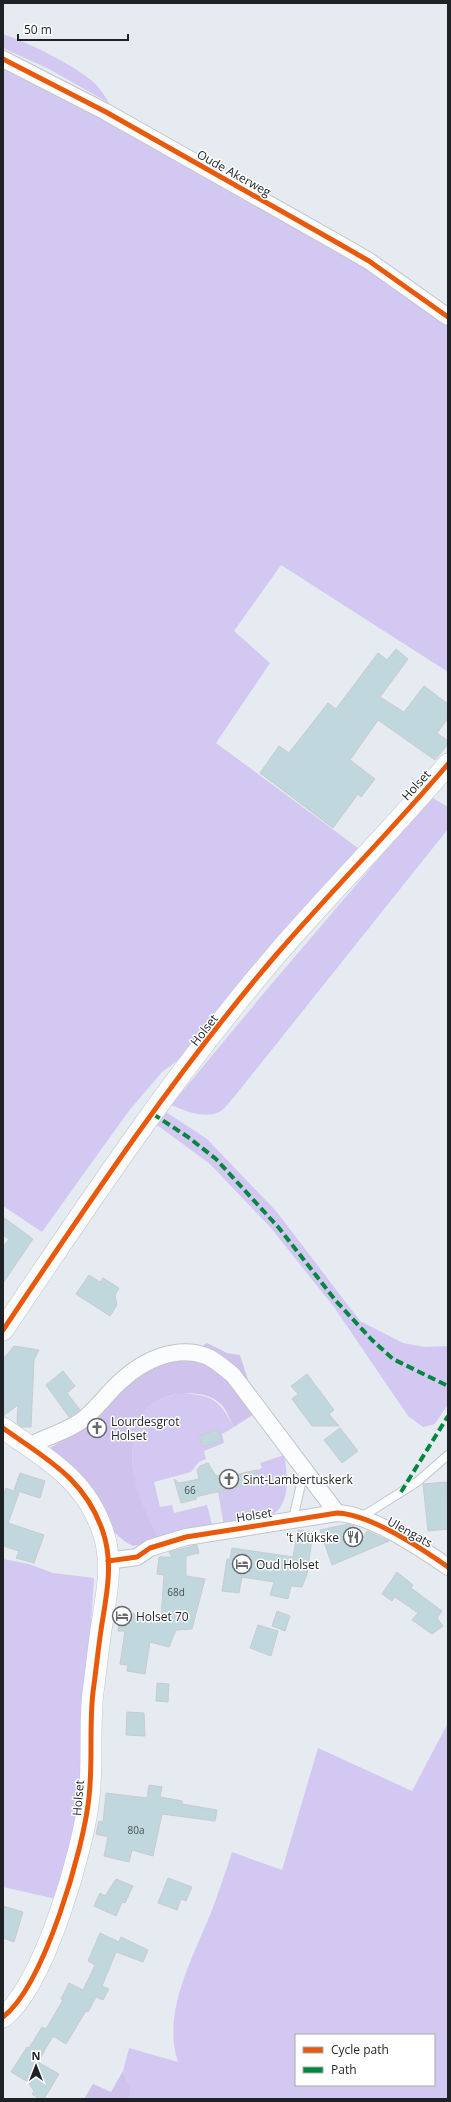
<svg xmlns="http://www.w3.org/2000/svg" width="451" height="2102" font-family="'Open Sans',sans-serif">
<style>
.green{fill:#d3c8f2;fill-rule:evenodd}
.forest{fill:#cfc3ee}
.building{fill:#c0d7de;stroke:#c7cccf}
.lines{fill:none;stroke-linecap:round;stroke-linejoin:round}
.service-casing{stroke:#c1c5c9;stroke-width:10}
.minor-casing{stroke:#c1c5c9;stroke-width:18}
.tertiary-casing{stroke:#c1c5c9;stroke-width:22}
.service{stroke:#fbfcfd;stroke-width:8}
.minor{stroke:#fbfcfd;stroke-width:16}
.tertiary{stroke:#fbfcfd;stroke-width:21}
.quiet{stroke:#00873e;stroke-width:4;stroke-dasharray:8 4;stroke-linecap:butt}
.cycleway-casing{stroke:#fff;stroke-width:8}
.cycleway{stroke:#e8590c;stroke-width:5}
.labels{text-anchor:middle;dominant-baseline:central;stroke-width:3;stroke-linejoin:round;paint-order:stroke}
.number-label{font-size:10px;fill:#464f53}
.street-label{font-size:12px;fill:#1e2225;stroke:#fff}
.poi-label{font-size:12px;fill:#1e2225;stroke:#fff;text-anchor:start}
</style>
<rect width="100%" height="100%" fill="#e5ebf0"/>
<g class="green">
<path d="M3 34C27 42 84 69 99 88 103 93 106 98 109 103L49 69 3 48Z"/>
<path d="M3 60 351 259 448 321V672L281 565 234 631 270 663 216 743 362 851 193 1057 178 1060 162 1072 128 1112 42 1232 3 1206Z"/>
<path d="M431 797 448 807V829L250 1077C244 1084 227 1107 221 1111 205 1120 186 1111 171 1105L269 987Z"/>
<path d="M166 1112 207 1139 276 1211 360 1321 403 1343 425 1347 448 1346V1404L435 1424 423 1427 408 1416 334 1307 271 1228 210 1164 157 1125Z"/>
<path d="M182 1393C214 1396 218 1399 234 1427L222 1434 224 1443 204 1451 206 1459 199 1462 191 1472 154 1482 160 1507 172 1505 174 1513 207 1505 213 1528 159 1540C152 1527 144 1514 140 1501 131 1475 126 1429 148 1407 158 1398 170 1396 182 1393Z"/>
<path d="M284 1455C288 1474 291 1504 272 1515 265 1520 234 1524 224 1526L218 1492 260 1482 257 1470 262 1468 260 1463Z"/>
<path d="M3 1559 29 1564 53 1573 94 1578 78 1817 56 1899 3 1887Z"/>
<path d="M448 1723V2099H129L131 2089 123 2071 129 2048 178 2062C161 2012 194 1956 212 1910 219 1891 226 1871 232 1852L282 1870 318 1748 412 1791ZM296 2035H434V2085H296Z"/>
</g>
<g class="forest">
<path d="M207 1343 227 1353 240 1355 248 1380 254 1414 234 1427C230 1420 227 1411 222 1405 205 1387 165 1391 148 1407 140 1415 134 1432 133 1444 129 1479 143 1508 159 1540L133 1546C102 1530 94 1499 75 1471 69 1462 58 1455 50 1448L73 1434 133 1379 166 1361 183 1358Z"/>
<path d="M123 2071 131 2089 129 2099H84L93 2084 111 2092Z"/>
</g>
<g class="building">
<path d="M396 649 408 659 380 697 404 712 424 686 448 704V718L437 733 448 741V744L435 760 378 720 350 760 375 779 361 797 358 794 333 828 260 773 279 746 289 753 328 703 336 709 378 653 387 660Z"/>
<path d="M3 1217 33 1239 3 1283V1247L9 1239 3 1235Z"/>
<path d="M89 1275 100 1282 103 1278 119 1288 115 1295 117 1305 110 1316 76 1294Z"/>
<path d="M14 1346 39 1350 34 1360 31 1427H22L17 1423 18 1405 3 1416V1359Z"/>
<path d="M63 1371 75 1386 67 1393 80 1410 69 1417 46 1385Z"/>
<path d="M307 1374 334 1410 329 1414 339 1426H312L292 1399 298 1394 291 1386Z"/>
<path d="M340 1428 358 1451 342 1463 324 1440Z"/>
<path d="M218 1429 222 1441 203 1447 199 1436Z"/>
<path d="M208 1463 216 1476 233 1473 234 1475 257 1470 260 1482 195 1497 197 1499 181 1503 174 1479 179 1483 199 1479 197 1470 200 1466Z"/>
<path d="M20 1473 45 1481 40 1498 14 1490Z"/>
<path d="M447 1482 448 1529 428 1531 423 1484Z"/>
<path d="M6 1488 19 1493 8 1523 44 1535 34 1563 16 1558 19 1551 3 1546V1495Z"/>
<path d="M348 1524 354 1526 360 1542 367 1531 389 1541 332 1565 320 1530Z"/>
<path d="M298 1530 313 1532 307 1574 302 1587 291 1586 288 1599 270 1595 274 1582 242 1577 239 1593 222 1591 227 1559H230L232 1548 293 1557Z"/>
<path d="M197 1545 199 1553 186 1556V1576L205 1579 192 1629 176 1630 169 1647 150 1642 145 1674 127 1671 128 1665 120 1664 125 1631H118L121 1612 161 1618 164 1575 157 1574 159 1557H172L169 1552Z"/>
<path d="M397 1572 413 1585 411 1588 442 1611 437 1618 443 1626 432 1634 412 1620 418 1613 395 1597 392 1601 382 1594Z"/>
<path d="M277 1611 290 1616 285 1631 272 1626Z"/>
<path d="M258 1625 278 1631 271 1656 250 1648Z"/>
<path d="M157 1683 169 1684 168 1702 156 1701Z"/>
<path d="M127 1712 144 1713 145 1736 126 1735Z"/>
<path d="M149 1785 162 1787 160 1797 182 1801V1804L217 1810 215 1821 162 1814 153 1856 132 1850 129 1862 104 1856 108 1837 96 1834 99 1821 103 1822 106 1793 147 1798Z"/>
<path d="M168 1878 192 1887 186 1901 181 1899 177 1910 158 1903Z"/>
<path d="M116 1879 133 1886 125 1903 122 1902 116 1916 94 1906 100 1893 105 1896Z"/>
<path d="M3 1906 23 1912 14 1942 3 1938Z"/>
<path d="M100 1933 119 1942 121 1937 148 1950 143 1962 116 1952 102 1986 109 1989 103 2000 96 1997 88 2012 86 2011 66 2044 53 2036 38 2062 59 2074 44 2099H39L32 2094 34 2091 28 2082 11 2072 27 2047 29 2048 42 2027 46 2029 63 2000 61 1999 69 1983 83 1990 95 1965 88 1961Z"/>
</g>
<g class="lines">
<g class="service-casing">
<g id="service">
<path d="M360 1518 417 1482 448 1455"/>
<path d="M293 1519 304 1471"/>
</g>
</g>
<g class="minor-casing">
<g id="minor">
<path d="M3 59 106 112 336 242 369 261 448 317"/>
<path d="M29 1446C47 1436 70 1431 86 1417 99 1406 109 1391 122 1380 144 1360 176 1345 206 1356 216 1360 224 1368 233 1375L337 1513"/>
<path d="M108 1561 137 1557 150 1548 186 1537 337 1513C370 1514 421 1548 448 1567"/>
</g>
</g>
<g class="tertiary-casing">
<g id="tertiary">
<path d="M3 1330C89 1202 175 1073 276 955 332 890 392 830 448 764"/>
<path d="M3 1428C46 1459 85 1478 103 1532 114 1564 106 1597 101 1630 98 1650 96 1671 93 1692 89 1726 93 1762 89 1797 84 1848 44 1986 3 2017"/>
</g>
</g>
<use href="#service" class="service"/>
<use href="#minor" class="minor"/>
<use href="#tertiary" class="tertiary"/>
<g class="quiet">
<path d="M153 1114 188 1137 216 1159 279 1228 336 1301 372 1340 393 1359 448 1386"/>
<path d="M401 1492 448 1416"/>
</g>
<g class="cycleway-casing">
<g id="cycleway">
<path d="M3 59 106 112 336 242 369 261 448 317"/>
<path d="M3 1330C89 1202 175 1073 276 955 332 890 392 830 448 764"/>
<path d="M3 1428C46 1459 85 1478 103 1532 114 1564 106 1597 101 1630 98 1650 96 1671 93 1692 89 1726 93 1762 89 1797 84 1848 44 1986 3 2017"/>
<path d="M108 1561 137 1557 150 1548 186 1537 337 1513C370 1514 421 1548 448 1567"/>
</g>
</g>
<use href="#cycleway" class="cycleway"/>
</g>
<defs>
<g id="church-ring" transform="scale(1)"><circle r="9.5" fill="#fff" stroke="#64686c" stroke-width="1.5"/><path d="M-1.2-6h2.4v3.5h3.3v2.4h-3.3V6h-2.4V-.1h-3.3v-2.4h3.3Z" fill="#64686c"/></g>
<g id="restaurant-ring" transform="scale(1)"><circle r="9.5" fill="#fff" stroke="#64686c" stroke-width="1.5"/><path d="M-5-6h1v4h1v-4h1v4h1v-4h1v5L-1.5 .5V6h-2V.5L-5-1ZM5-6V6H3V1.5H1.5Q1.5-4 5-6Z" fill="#64686c"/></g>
<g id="hotel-ring" transform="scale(1)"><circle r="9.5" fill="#fff" stroke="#64686c" stroke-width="1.5"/><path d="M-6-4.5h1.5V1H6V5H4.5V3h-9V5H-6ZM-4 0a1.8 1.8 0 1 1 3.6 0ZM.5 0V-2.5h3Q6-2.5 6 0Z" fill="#64686c"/></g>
</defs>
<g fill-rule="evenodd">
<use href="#church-ring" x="97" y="1428"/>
<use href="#church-ring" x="229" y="1479"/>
<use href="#restaurant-ring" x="353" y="1537"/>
<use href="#hotel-ring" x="242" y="1564"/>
<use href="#hotel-ring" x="122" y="1616"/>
</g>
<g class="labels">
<g class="number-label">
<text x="190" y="1490">66</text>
<text x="176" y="1592">68d</text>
<text x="136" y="1830">80a</text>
</g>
<g class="street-label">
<text transform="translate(234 173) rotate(29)">Oude Akerweg</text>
<text transform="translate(416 785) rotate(-48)">Holset</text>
<text transform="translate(204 1030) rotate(-52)">Holset</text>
<text transform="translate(254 1515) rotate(-9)">Holset</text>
<text transform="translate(410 1532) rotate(29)">Ulengats</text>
<text transform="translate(78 1798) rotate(-85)">Holset</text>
</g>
<g class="poi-label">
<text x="111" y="1421">Lourdesgrot<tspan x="111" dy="14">Holset</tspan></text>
<text x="243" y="1479">Sint-Lambertuskerk</text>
<text x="339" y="1537" text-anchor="end">'t Klükske</text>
<text x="256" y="1564">Oud Holset</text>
<text x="136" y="1616">Holset 70</text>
</g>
</g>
<rect width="451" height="2102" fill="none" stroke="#1e2225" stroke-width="8"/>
<rect x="295" y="2034" width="140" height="52" fill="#ffffff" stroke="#a5a7a8"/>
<rect x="303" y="2047" width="20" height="6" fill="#e8590c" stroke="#a5a7a8"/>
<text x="331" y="2054" font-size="12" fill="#1e2225">Cycle path</text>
<rect x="303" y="2067" width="20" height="6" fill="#00873e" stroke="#a5a7a8"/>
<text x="331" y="2074" font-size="12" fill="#1e2225">Path</text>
<g transform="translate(36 2066)" stroke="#ffffff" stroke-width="3" paint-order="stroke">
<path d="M0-3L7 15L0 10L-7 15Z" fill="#1e2225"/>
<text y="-6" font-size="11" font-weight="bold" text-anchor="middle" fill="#1e2225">N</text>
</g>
<path d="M18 34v6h110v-6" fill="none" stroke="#1e2225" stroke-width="2"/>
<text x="24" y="34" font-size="12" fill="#1e2225" stroke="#ffffff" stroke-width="3" paint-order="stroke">50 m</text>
</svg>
